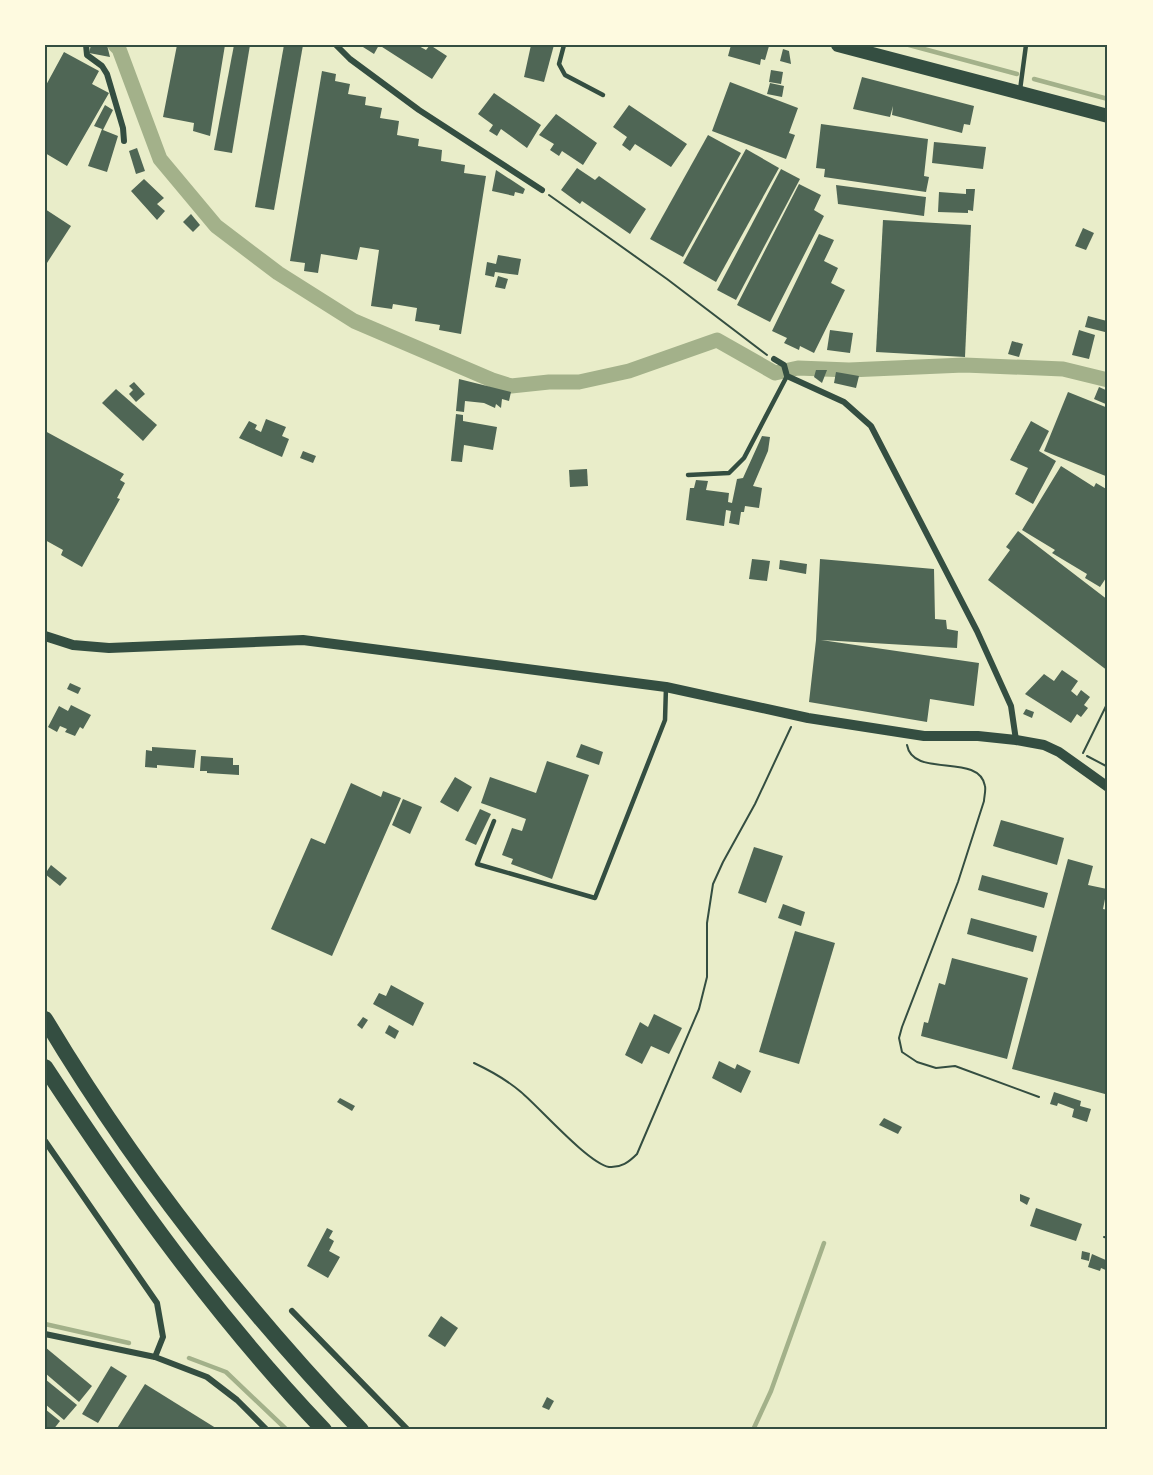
<svg xmlns="http://www.w3.org/2000/svg" width="1153" height="1475" font-family="Manrope,sans-serif">
<style>
.lines{fill:none;stroke-linecap:round;stroke-linejoin:round}
.stream{stroke:#a3b18a;stroke-width:4.5}
.canal{stroke:#a3b18a;stroke-width:15}
.building{fill:#4f6655}
.path{stroke:#344e41;stroke-width:2}
.service{stroke:#344e41;stroke-width:4.5}
.minor{stroke:#344e41;stroke-width:6}
.tertiary{stroke:#344e41;stroke-width:10}
.primary{stroke:#344e41;stroke-width:14}
.motorway{stroke:#344e41;stroke-width:16}
.neatline{fill:none;stroke:#344e41;stroke-width:2}
</style>
<rect width="100%" height="100%" fill="#e9edc9"/>
<g class="lines">
<g class="stream">
<path d="M909 45 1017 74"/>
<path d="M1034 79 1108 99"/>
<path d="M45 1324 129 1343"/>
<path d="M189 1358 226 1372 287 1430"/>
<path d="M753 1430 771 1391 824 1243"/>
</g>
<path class="canal" d="M115 45 119 49 160 159 216 226 278 273 354 321 492 380 511 386 549 382H579L629 371 717 340 775 373 798 368 849 370 964 365 1063 369 1108 380"/>
</g>
<g class="building">
<path d="M91 45H107L110 57 89 53Z"/>
<path d="M177 45H225L210 136 193 131 194 123 163 117Z"/>
<path d="M234 45H250L232 153 214 150Z"/>
<path d="M284 45H303L274 210 255 207Z"/>
<path d="M365 45H379L374 54 363 47Z"/>
<path d="M379 45H417L426 50 430 45 447 56 432 79Z"/>
<path d="M531 45H554L544 82 524 77Z"/>
<path d="M731 45H767L769 46 765 60 761 59 760 65 728 56Z"/>
<path d="M783 49 789 51 791 64 780 61Z"/>
<path d="M64 52 99 71 92 84 109 93 67 166 45 153V87Z"/>
<path d="M771 70 783 72 781 84 769 82Z"/>
<path d="M322 71 336 74 335 81 350 84 348 94 366 97 365 105 382 108 380 118 399 121 397 135 419 139 418 146 442 150 441 161 465 165 464 173 486 176 461 334 439 330 440 325 415 321 417 308 393 304 392 309 371 306 379 250 360 247 357 260 321 254 318 273 304 271 305 263 290 261Z"/>
<path d="M862 77 974 106 970 125 964 124 962 133 892 115 893 106 890 117 853 109Z"/>
<path d="M730 82 798 108 789 133 795 135 786 159 712 131Z"/>
<path d="M770 83 784 86 782 97 767 94Z"/>
<path d="M494 93 541 125 527 148 501 129 497 136 489 131 493 125 478 114Z"/>
<path d="M105 105 113 110 103 130 118 136 107 172 88 166 102 129 94 126Z"/>
<path d="M629 105 687 144 671 167 635 144 630 151 622 145 627 137 613 127Z"/>
<path d="M556 114 597 143 583 165 562 151 559 156 550 150 554 144 539 135Z"/>
<path d="M821 124 928 139 924 176 929 177 926 192 824 177 825 169 816 168Z"/>
<path d="M708 135 741 153 683 257 650 239Z"/>
<path d="M934 142 986 147 983 169 932 163Z"/>
<path d="M137 148 145 171 136 174 129 151Z"/>
<path d="M746 149 779 168 716 282 683 263Z"/>
<path d="M577 168 595 180 599 176 646 209 630 234 582 201 580 204 561 190Z"/>
<path d="M781 169 800 179 736 300 717 290Z"/>
<path d="M496 170 525 189 523 194 515 192 514 196 492 191Z"/>
<path d="M144 179 164 198 157 204 165 211 157 220 131 191Z"/>
<path d="M799 184 821 195 814 210 824 216 770 322 737 305Z"/>
<path d="M836 185 926 197 924 216 838 204Z"/>
<path d="M966 189H975L973 211 968 210V213L938 212 939 192 966 194Z"/>
<path d="M45 209 71 226 45 266Z"/>
<path d="M191 214 200 225 193 232 183 222Z"/>
<path d="M883 220 971 225 965 357 876 352Z"/>
<path d="M1083 228 1094 233 1086 250 1075 246Z"/>
<path d="M819 234 834 240 824 261 838 268 831 283 845 290 814 353 800 346 799 350 784 343 787 338 772 331Z"/>
<path d="M498 255 521 259 518 275 495 272 494 277 485 275 487 262 496 264Z"/>
<path d="M498 276 508 279 505 289 495 287Z"/>
<path d="M1088 316 1107 321 1105 332 1085 327Z"/>
<path d="M830 330 853 333 850 353 827 350Z"/>
<path d="M1079 330 1095 335 1089 359 1072 355Z"/>
<path d="M1012 341 1023 344 1019 357 1008 354Z"/>
<path d="M816 370H827L822 383 814 377Z"/>
<path d="M836 372 859 376 856 388 834 383Z"/>
<path d="M459 379 511 392 509 401 502 399 501 408 496 404 495 408 484 403 465 401 464 412 456 411Z"/>
<path d="M134 382 145 394 136 402 129 394 133 390 129 386Z"/>
<path d="M1099 387 1108 391V405L1094 399Z"/>
<path d="M116 389 157 425 143 441 102 403Z"/>
<path d="M1068 392 1108 408V477L1044 451Z"/>
<path d="M456 414 463 415V421L497 427 493 450 464 445 462 462 451 461Z"/>
<path d="M266 419 286 427 282 436 289 439 282 457 239 438 249 421 257 425 255 429 261 432Z"/>
<path d="M1031 421 1049 431 1039 451 1056 461 1033 504 1015 494 1028 468 1010 460Z"/>
<path d="M45 431 124 474 120 480 125 483 117 498 120 499 82 567 61 555 63 550 45 540Z"/>
<path d="M762 436 770 437 768 451 753 486 762 488 759 508 745 506 744 512H741L739 525 729 523 731 511 726 510 724 526 686 520 690 488H694L696 480 708 481 706 490 729 493 728 502 732 503 737 479 743 478Z"/>
<path d="M303 451 316 456 313 463 300 458Z"/>
<path d="M1061 466 1094 487 1096 483 1108 490V575L1100 587 1085 578 1087 574 1052 553 1055 550 1022 530Z"/>
<path d="M587 469 588 486 570 487 569 470Z"/>
<path d="M1018 531 1108 600V671L988 580 1010 550 1006 547Z"/>
<path d="M752 559 770 561 767 581 749 579Z"/>
<path d="M820 559 934 569 935 619 946 620 947 629 958 631 957 648 821 640 979 663 974 706 930 699 927 722 809 702 816 640Z"/>
<path d="M780 560 807 564 806 574 779 569Z"/>
<path d="M1062 670 1078 681 1071 691 1077 696 1081 690 1090 697 1084 705 1088 708 1081 717 1077 714 1071 723 1025 694 1044 674 1054 681Z"/>
<path d="M70 683 81 688 78 694 67 689Z"/>
<path d="M71 705 91 715 83 729 80 727 75 736 65 732 67 729 60 726 57 732 48 727 59 706 68 711Z"/>
<path d="M1026 709 1034 712 1032 718 1023 714Z"/>
<path d="M581 744 603 752 599 765 576 757Z"/>
<path d="M152 747 196 750 194 768 157 765V768L145 767 146 750 152 751Z"/>
<path d="M201 756 233 758V765H239V775L207 773V771H200Z"/>
<path d="M547 761 589 775 552 879 511 864 513 859 502 855 512 828 522 831 526 819 481 803 490 777 536 793Z"/>
<path d="M455 777 472 787 458 812 440 802Z"/>
<path d="M351 783 381 797 383 791 401 798 332 956 271 929 311 838 325 844Z"/>
<path d="M403 799 422 807 410 834 392 825Z"/>
<path d="M480 809 491 814 476 845 465 840Z"/>
<path d="M1001 820 1064 838 1057 865 993 846Z"/>
<path d="M754 847 783 856 766 903 738 893Z"/>
<path d="M1068 859 1093 866 1088 885 1107 889 1103 909 1108 910V1080L1105 1094 1012 1069Z"/>
<path d="M51 865 67 878 60 886 45 874Z"/>
<path d="M982 875 1048 893 1044 908 978 890Z"/>
<path d="M783 904 805 912 801 926 778 918Z"/>
<path d="M971 918 1037 936 1033 952 967 934Z"/>
<path d="M795 931 835 943 799 1064 759 1052Z"/>
<path d="M952 958 1028 978 1007 1059 921 1036 924 1022 928 1023 939 983 945 985Z"/>
<path d="M391 985 424 1003 413 1026 373 1004 379 993 386 996Z"/>
<path d="M654 1014 682 1028 669 1054 651 1046 642 1064 625 1055 640 1022 648 1027Z"/>
<path d="M363 1017 368 1020 362 1029 357 1025Z"/>
<path d="M389 1025 399 1031 395 1039 385 1033Z"/>
<path d="M719 1061 735 1069 737 1064 751 1071 741 1093 712 1078Z"/>
<path d="M1054 1092 1081 1101 1080 1106 1091 1109 1087 1122 1072 1117 1074 1109 1058 1103 1057 1106 1050 1104Z"/>
<path d="M340 1098 355 1106 352 1111 337 1102Z"/>
<path d="M884 1118 902 1127 898 1134 879 1125Z"/>
<path d="M1020 1194 1030 1198 1027 1205 1020 1201Z"/>
<path d="M1036 1208 1082 1224 1076 1241 1030 1226Z"/>
<path d="M327 1228 333 1231 329 1238 334 1241 329 1251 340 1257 328 1278 307 1266Z"/>
<path d="M1082 1251 1090 1253 1089 1261 1081 1259Z"/>
<path d="M1092 1254 1108 1261V1271L1101 1268 1100 1271 1088 1267Z"/>
<path d="M441 1316 458 1328 445 1347 428 1336Z"/>
<path d="M45 1347 92 1386 79 1402 45 1373Z"/>
<path d="M111 1366 127 1376 98 1423 82 1414Z"/>
<path d="M45 1379 77 1405 64 1420 45 1404Z"/>
<path d="M145 1384 219 1430H116Z"/>
<path d="M547 1397 554 1401 549 1410 542 1407Z"/>
<path d="M45 1409 60 1421 53 1430H45Z"/>
</g>
<g class="lines">
<g class="path">
<path d="M549 195 667 279 767 355"/>
<path d="M907 745C913 779 979 752 985 786 986 791 984 797 984 801L958 882 902 1027 899 1038 902 1052 917 1062 936 1068 955 1066 1039 1097"/>
<path d="M1083 753 1108 702"/>
<path d="M1087 756 1108 767"/>
<path d="M474 1063C491 1071 507 1080 521 1092 540 1108 588 1163 609 1167 621 1168 629 1162 637 1154L699 1009 707 977V923L713 884 723 862 755 804 791 727"/>
<path d="M1104 1237 1108 1238"/>
</g>
<g class="service">
<path d="M564 45 559 64 565 75 603 95"/>
<path d="M1020 90 1026 45"/>
<path d="M688 475 729 473 744 458 787 376"/>
<path d="M494 821 477 864 595 898 665 720 666 687"/>
</g>
<g class="minor">
<path d="M86 45 87 55 102 66 107 74 123 128 124 141"/>
<path d="M336 45 350 59 419 110 542 190"/>
<path d="M774 359 784 365 787 376 844 402 871 426 977 631 1011 706 1016 740"/>
<path d="M45 1141 157 1303 163 1337 155 1357"/>
<path d="M292 1311 408 1430"/>
<path d="M45 1334 155 1357 207 1377 237 1400 267 1430"/>
</g>
<path class="tertiary" d="M45 636 73 645 109 648 303 640 666 687 808 718 924 736H978L1016 740 1044 745 1059 752 1108 787"/>
<path class="primary" d="M838 45 1108 116"/>
<g class="motorway">
<path d="M45 1019C134 1168 241 1304 361 1430"/>
<path d="M45 1067C129 1195 218 1319 324 1430"/>
</g>
</g>
<rect width="1153" height="1475" fill="none" stroke="#fefae0" stroke-width="93"/>
<rect x="46" y="46" width="1060" height="1382" class="neatline"/>
</svg>
